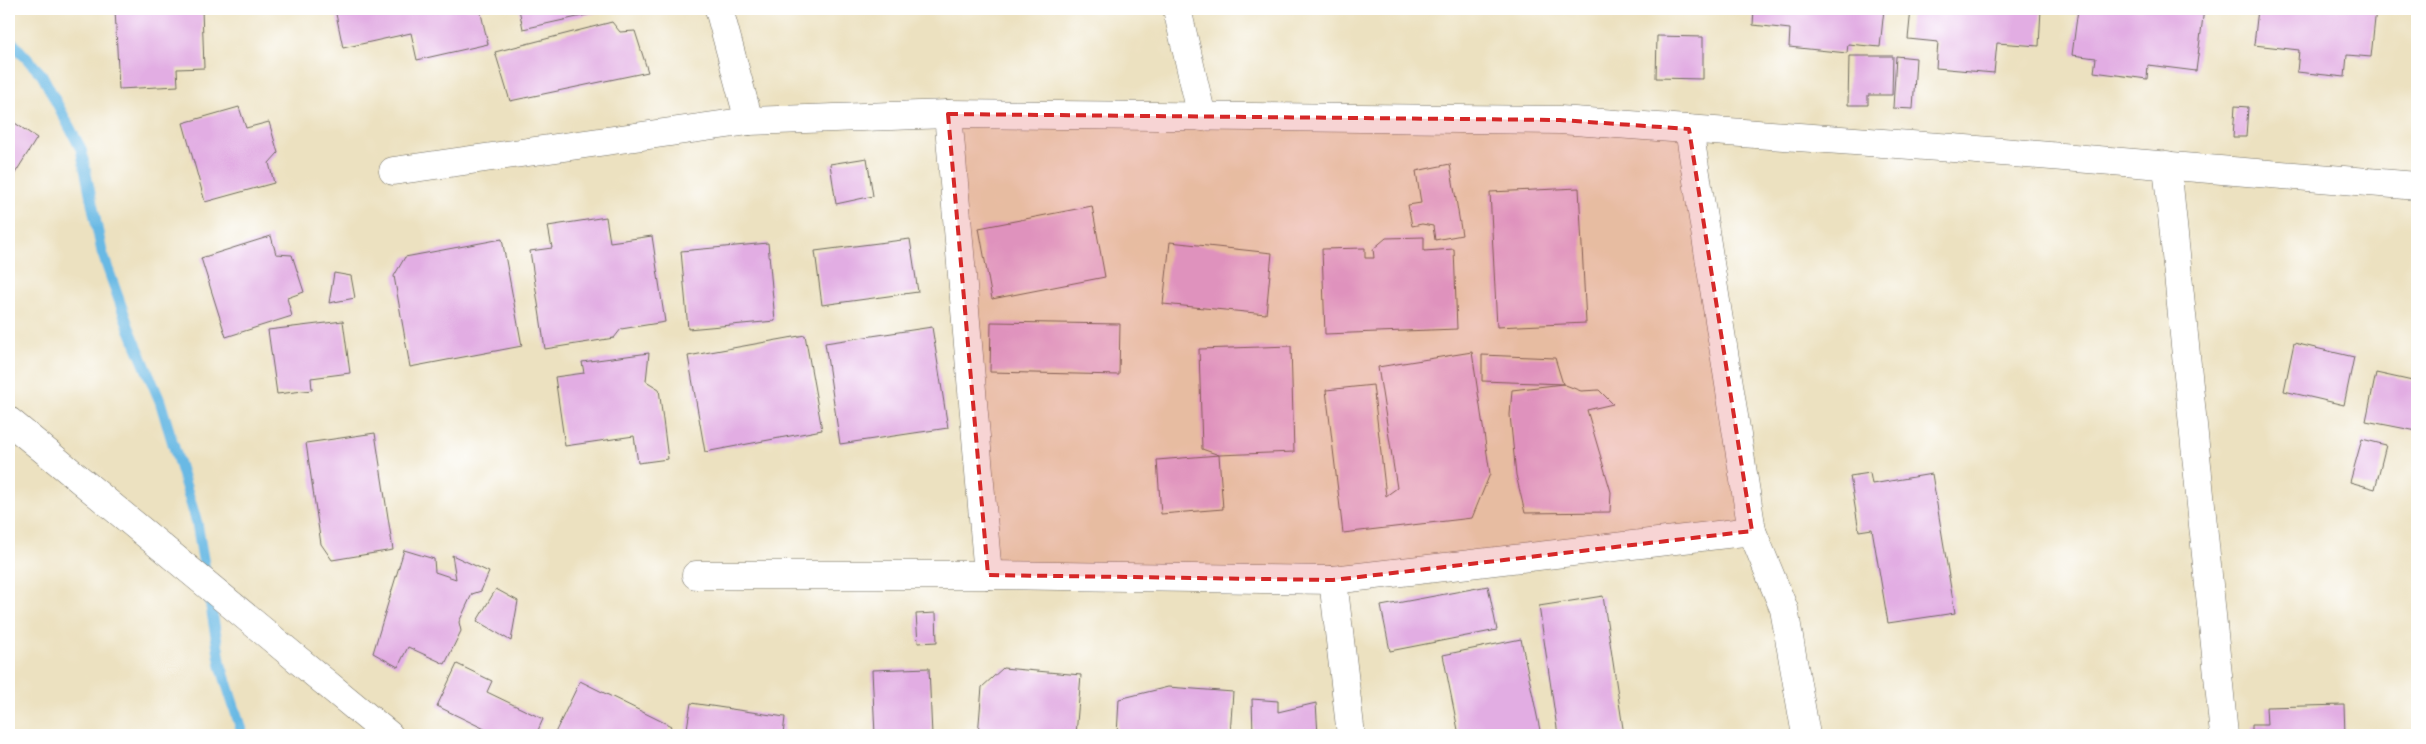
<svg xmlns="http://www.w3.org/2000/svg" width="2426" height="744" font-family="'Architects Daughter',sans-serif">
<style>
.lines{fill:none;stroke-linecap:round;stroke-linejoin:round}
.stream{stroke:#69b9e4;stroke-width:11}
.building{fill:#e2ade3}
.street-casing{stroke:#6f6b5f;stroke-width:29}
.street{stroke:#fff;stroke-width:28}
.marked{fill:#d62828;fill-opacity:0.2;stroke:#d62828;stroke-width:4;stroke-dasharray:10 6;stroke-linejoin:round}
</style>
<rect width="100%" height="100%" fill="#fff"/>
<filter id="ink" filterUnits="userSpaceOnUse"><feTurbulence type="fractalNoise" baseFrequency=".02" numOctaves="2"/><feDisplacementMap in="SourceGraphic" scale="10" xChannelSelector="R" yChannelSelector="G"/><feConvolveMatrix kernelMatrix="1 2 1 2 8 2 1 2 1" color-interpolation-filters="sRGB"/></filter>
<filter id="wash" filterUnits="userSpaceOnUse"><feTurbulence type="fractalNoise" baseFrequency=".0096" numOctaves="4" result="noise"/><feDisplacementMap in="SourceGraphic" scale="20" xChannelSelector="R" yChannelSelector="G"/><feGaussianBlur stdDeviation="1.12" result="paint"/><feColorMatrix in="noise" values="0 0 0 0 0 0 0 0 0 0 0 0 0 0 0 0 0 1.4 0 .05"/><feComposite in="paint" operator="in"/></filter>
<g filter="url(#wash)">
<rect width="100%" height="100%" fill="#ece1c0"/>
<g class="lines">
<path class="stream" d="M9 39 42 75 81 149 102 252 129 328 160 401 197 523 221 666 243 735"/>
</g>
<g id="blocks">
<g class="building">
<path d="M115 9H202L204 68 177 69 178 86 119 89Z"/>
<path d="M335 9H480L488 44 417 60 411 33 343 48Z"/>
<path d="M519 9H609V10L523 29Z"/>
<path d="M1754 9H1884L1880 47 1848 44 1847 53 1789 47 1790 29 1753 25Z"/>
<path d="M1911 9H2041L2039 46 1997 43 1994 73 1936 68 1938 42 1908 39Z"/>
<path d="M2078 9H2204L2196 71 2148 65 2147 79 2094 72 2096 58 2072 55Z"/>
<path d="M2258 9H2376L2371 57 2347 55 2345 77 2297 72 2299 50 2254 45Z"/>
<path d="M612 22 620 32 635 31 648 72 510 101 495 52Z"/>
<path d="M1657 36 1703 37V79L1656 78Z"/>
<path d="M1849 56H1893L1892 95H1868V105H1848Z"/>
<path d="M1896 56 1916 58 1913 109 1893 108Z"/>
<path d="M2235 106 2248 107 2246 137H2233Z"/>
<path d="M239 107 246 128 269 122 278 153 269 163 274 183 205 202 183 123Z"/>
<path d="M9 119 37 138 9 183Z"/>
<path d="M867 158 873 196 836 204 830 164Z"/>
<path d="M1450 164 1462 235 1435 240 1433 226 1422 224 1412 226 1408 205 1421 203 1416 171Z"/>
<path d="M1579 188 1586 323 1497 327 1490 192Z"/>
<path d="M1092 206 1105 277 992 299 979 228Z"/>
<path d="M606 217 610 242 652 236 665 322 621 329 614 338 545 349 530 251 552 248 548 226Z"/>
<path d="M271 236 276 254 292 255 304 292 287 298 292 316 226 337 201 258Z"/>
<path d="M1424 237V251L1454 249 1457 329 1325 334 1322 249 1365 248V258H1374L1373 249 1386 238Z"/>
<path d="M502 239 522 346 410 367 394 276 405 257Z"/>
<path d="M910 239 918 292 822 305 815 251Z"/>
<path d="M1170 242 1272 253 1266 314 1163 304Z"/>
<path d="M768 243 775 321 688 329 681 251Z"/>
<path d="M334 273 351 276 355 298 329 303Z"/>
<path d="M343 321 350 373 311 378 312 390 277 394 268 330Z"/>
<path d="M991 322 1120 324 1119 375 990 372Z"/>
<path d="M932 327 948 428 840 444 825 343Z"/>
<path d="M805 335 822 430 705 452 688 356Z"/>
<path d="M2294 343 2354 357 2344 405 2284 391Z"/>
<path d="M1291 346 1294 452 1219 455 1202 449 1199 349Z"/>
<path d="M1472 352 1490 474 1472 518 1343 533 1326 390 1373 385 1386 496 1397 488 1378 367Z"/>
<path d="M649 353 646 381 659 389 668 459 638 463 634 436 565 446 555 377 584 373 582 362Z"/>
<path d="M1482 355 1555 358 1563 384 1482 381Z"/>
<path d="M2376 373 2417 382V431L2366 421Z"/>
<path d="M1563 384 1581 391 1599 390 1613 404 1587 410 1611 492 1610 512 1525 513 1516 475 1510 415 1512 390Z"/>
<path d="M375 433 393 550 332 560 321 544 306 443Z"/>
<path d="M2362 439 2386 445 2375 489 2350 482Z"/>
<path d="M1219 455 1223 509 1161 514 1157 460Z"/>
<path d="M1870 473 1872 484 1932 474 1955 613 1888 623 1872 529 1859 531 1850 476Z"/>
<path d="M404 550 434 559 435 572 456 579 452 555 489 572 481 591 472 594 459 622 461 631 445 664 408 647 398 667 373 653Z"/>
<path d="M1488 586 1497 630 1390 651 1381 606Z"/>
<path d="M496 589 518 601 511 641 477 621Z"/>
<path d="M1603 596 1624 735H1558L1539 606Z"/>
<path d="M936 613 937 642 918 643 916 614Z"/>
<path d="M1521 639 1541 735H1459L1443 655Z"/>
<path d="M457 664 492 681 487 692 543 719 536 735H497L437 706Z"/>
<path d="M929 668 932 735H875L872 670Z"/>
<path d="M1003 668 1081 675 1076 735H978L982 687Z"/>
<path d="M580 681 671 726 667 735H554Z"/>
<path d="M1168 687 1233 692 1230 735H1117L1119 699Z"/>
<path d="M1252 699 1278 701V712L1316 703 1318 735H1253Z"/>
<path d="M691 703 785 717 783 735H686Z"/>
<path d="M2344 705 2345 735H2252V725H2267L2266 707Z"/>
</g>
</g>
</g>
<g filter="url(#ink)">
<use href="#blocks" fill-opacity="0" stroke="#6f6b5f" stroke-width="1"/>
<g class="lines">
<g class="street-casing">
<g id="street">
<path d="M719 9 749 121"/>
<path d="M1177 9 1202 117"/>
<path d="M948 114 988 575"/>
<path d="M1689 129 1752 531 1784 609 1806 735"/>
<path d="M2167 165 2224 735"/>
<path d="M393 171 749 121 948 114 1560 120 1953 148 2417 186"/>
<path d="M9 421 389 735"/>
<path d="M696 575H988L1333 580 1752 531"/>
<path d="M1333 580 1351 735"/>
</g>
</g>
<use href="#street" class="street"/>
</g>
</g>
<path class="marked" d="M948 114 1560 120 1689 129 1752 531 1333 580 988 575Z"/>
<rect width="2426" height="744" fill="none" stroke="#fff" stroke-width="30"/>
</svg>
